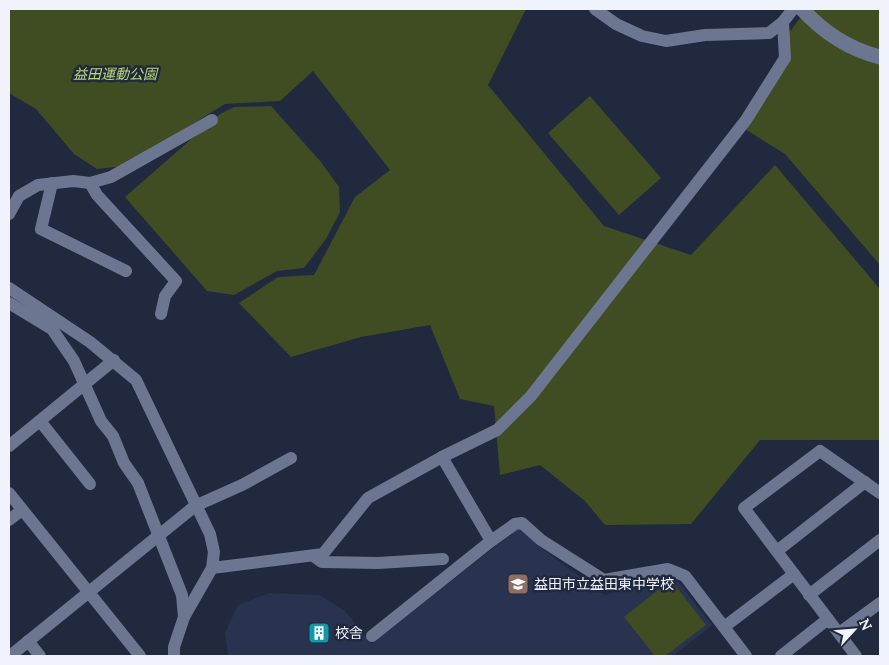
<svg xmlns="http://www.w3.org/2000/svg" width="889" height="665" font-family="Lora,'Noto Sans JP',serif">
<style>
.built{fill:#29334f}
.green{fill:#404c21}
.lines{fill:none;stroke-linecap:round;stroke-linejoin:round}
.minor{stroke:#6c7690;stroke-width:12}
.tertiary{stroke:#6c7690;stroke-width:15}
.labels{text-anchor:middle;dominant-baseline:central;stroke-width:5;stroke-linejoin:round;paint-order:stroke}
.park-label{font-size:14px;font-style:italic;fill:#bad576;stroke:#21293f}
.poi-label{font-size:14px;fill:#f0f3fc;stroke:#21293f;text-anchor:start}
</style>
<rect width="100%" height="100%" fill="#21293f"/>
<path class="built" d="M520 527 538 546 605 595 673 575 712 625 673 656H228L225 633 238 605 269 593 319 595 344 610 372 644Z"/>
<g class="green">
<path d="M9 9H526L488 85 604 226 691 255 775 165 880 289V440H760L691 524 605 525 585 501 540 465 500 475 494 406 460 399 430 325 361 337 291 357 239 303 278 277 314 275 355 197 390 170 313 71 280 101 225 104 124 166 97 169 74 154 36 109 9 93Z"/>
<path d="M807 9H880V265L785 154 745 129 789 62 787 35Z"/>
<path d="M590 96 661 178 619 215 548 133Z"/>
<path d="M271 106 321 162 339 187 340 212 326 239 304 268 277 271 234 295 207 291 125 197 220 114 234 107Z"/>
<path d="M671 580 706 625 665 656H655L624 617Z"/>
</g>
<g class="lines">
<g class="minor">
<path d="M595 9 616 24 642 36 666 41 705 35 769 33 783 22 793 9"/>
<path d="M52 183 41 229 126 271"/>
<path d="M90 183 97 195 176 281 165 296 161 314"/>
<path d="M9 214 19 196 38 185 73 181 90 183 111 177 212 120"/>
<path d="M9 288 90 342 136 380 210 534 214 552 212 568 184 617 174 647V656"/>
<path d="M9 303 52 329 74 361 101 421 113 436 124 463 138 483 182 595 184 617"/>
<path d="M40 421 90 484"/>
<path d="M9 446 114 360"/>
<path d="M442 457 491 541 515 524 522 523 541 540 604 580 668 569 685 576 746 656"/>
<path d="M9 493 140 656"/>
<path d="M9 520 22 510"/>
<path d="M777 551 865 482"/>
<path d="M315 557 322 562 378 563 443 559"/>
<path d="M212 568 323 554 368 498 442 457 497 430 531 396 746 120 785 58 783 22"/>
<path d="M809 595 880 540"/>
<path d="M724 627 794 574"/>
<path d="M839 633 880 603"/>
<path d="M372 636 491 541"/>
<path d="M28 641 40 656"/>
<path d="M10 656 195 506 242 485 291 458"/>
<path d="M781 656 828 619"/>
<path d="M856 656 744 508 820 451 880 493"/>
</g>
<path class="tertiary" d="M802 9C824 33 848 49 880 57"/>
</g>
<defs>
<g id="school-square" transform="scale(1.125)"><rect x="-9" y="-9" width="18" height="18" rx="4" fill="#8d6e63" stroke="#21293f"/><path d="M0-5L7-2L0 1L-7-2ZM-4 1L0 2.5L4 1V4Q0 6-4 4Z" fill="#fff"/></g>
<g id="building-square" transform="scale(1.125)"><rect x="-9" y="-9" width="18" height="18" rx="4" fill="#0f9aa8" stroke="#21293f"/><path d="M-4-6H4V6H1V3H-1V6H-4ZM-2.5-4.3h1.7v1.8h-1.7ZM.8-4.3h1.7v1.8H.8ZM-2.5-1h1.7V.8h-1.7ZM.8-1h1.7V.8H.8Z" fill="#fff"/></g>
</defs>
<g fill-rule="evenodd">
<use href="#school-square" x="518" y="584"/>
<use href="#building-square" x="319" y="633"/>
</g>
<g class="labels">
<g class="park-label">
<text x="115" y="74">益田運動公園</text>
</g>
<g class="poi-label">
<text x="534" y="584">益田市立益田東中学校</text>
<text x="335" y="633">校舎</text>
</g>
</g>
<rect width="889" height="665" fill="none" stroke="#f0f3fc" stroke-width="20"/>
<g transform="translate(854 630) rotate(64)" stroke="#21293f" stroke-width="4" paint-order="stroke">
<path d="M0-4L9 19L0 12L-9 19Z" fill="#f0f3fc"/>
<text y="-8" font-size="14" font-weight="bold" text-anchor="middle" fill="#f0f3fc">N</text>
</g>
</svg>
